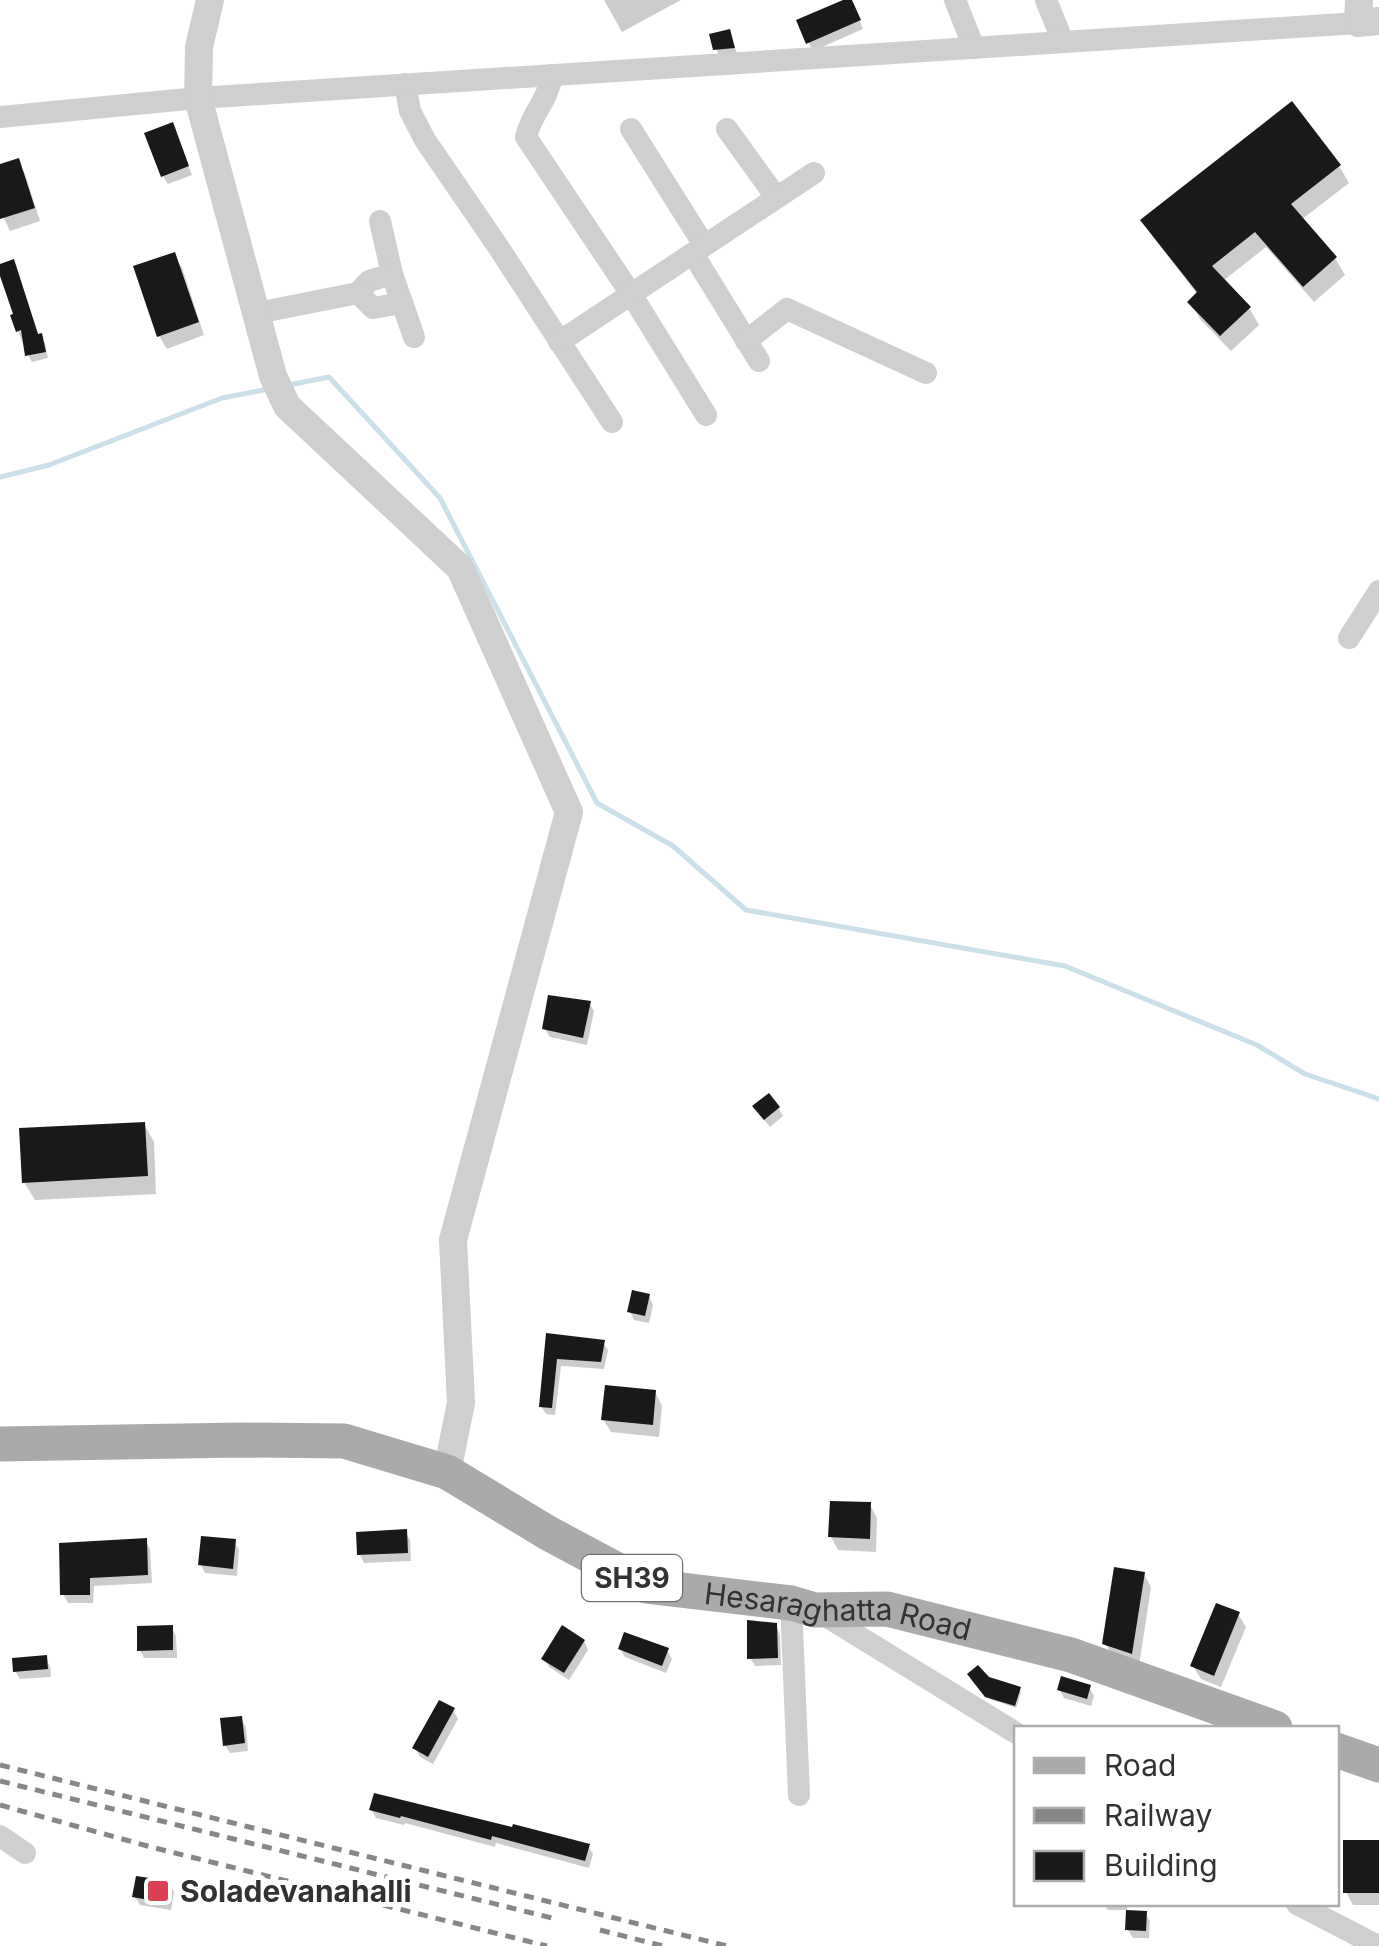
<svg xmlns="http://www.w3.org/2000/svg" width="1379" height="1946" font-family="Inter,sans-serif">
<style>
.shadow{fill:#0003}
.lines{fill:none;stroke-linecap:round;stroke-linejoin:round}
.stream{stroke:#cce0e9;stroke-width:5}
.building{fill:#191919}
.minor{stroke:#cfcfcf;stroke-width:22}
.tertiary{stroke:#cfcfcf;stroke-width:28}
.primary{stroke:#aaa;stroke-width:35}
.rail{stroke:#878787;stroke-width:5;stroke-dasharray:10 8;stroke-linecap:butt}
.poi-dot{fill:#db4153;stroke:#fff;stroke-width:4}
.labels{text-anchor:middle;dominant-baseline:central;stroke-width:10;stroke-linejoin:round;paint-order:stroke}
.shield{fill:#fff;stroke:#707070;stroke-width:2.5}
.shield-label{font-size:28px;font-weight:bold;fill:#323232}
.street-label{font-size:30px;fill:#323232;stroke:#fff}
.poi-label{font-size:30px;font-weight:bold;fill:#323232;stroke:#fff;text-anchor:start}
</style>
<rect width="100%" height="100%" fill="#fff"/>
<g class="shadow">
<path d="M604 0H681L622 32Z"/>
<path d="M850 0 863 29 813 51 809 43Z"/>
<path d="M729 32 738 56 720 57 716 49Z"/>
<path d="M176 133 192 175 168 184 163 176Z"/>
<path d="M18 161 25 174 40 221 10 231 0 210V167Z"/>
<path d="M1339 166 1349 183 1301 220 1335 258 1345 275 1314 302 1266 247 1223 281 1249 308 1259 325 1231 351 1200 319 1190 302 1198 295 1153 237 1143 220Z"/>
<path d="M174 255 182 268 204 335 167 349 159 336Z"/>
<path d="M0 267 16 269 39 336 45 343 48 358 32 362 28 355 18 331 16 315Z"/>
<path d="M589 1003 594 1011 587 1045 550 1037 545 1029Z"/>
<path d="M778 1108 783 1116 770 1127 760 1115Z"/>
<path d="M144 1124 154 1142 156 1194 35 1200 24 1182Z"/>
<path d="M649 1296 653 1305 649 1323 634 1320 630 1312Z"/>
<path d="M548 1336 603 1342 608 1350 604 1369 561 1366 555 1415 546 1414 541 1406Z"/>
<path d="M655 1392 662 1406 659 1437 611 1432 603 1419Z"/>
<path d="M870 1505 877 1518 876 1552 838 1550 831 1537Z"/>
<path d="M405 1532 410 1540 411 1561 364 1563 360 1555Z"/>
<path d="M145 1541 150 1549 152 1583 94 1586 93 1603H68L63 1594Z"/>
<path d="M234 1541 239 1550 237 1576 205 1573 201 1565Z"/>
<path d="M1144 1574 1151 1587 1139 1666 1113 1657 1105 1643Z"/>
<path d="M1238 1614 1246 1627 1221 1687 1201 1679 1193 1666Z"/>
<path d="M775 1625 780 1634 781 1665 755 1666 750 1658Z"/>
<path d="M172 1628 176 1636 177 1658H144L140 1650Z"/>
<path d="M584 1641 588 1650 569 1680 549 1667 544 1659Z"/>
<path d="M620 1649 667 1650 672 1659 666 1673 625 1657Z"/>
<path d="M45 1658 50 1666 51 1677 20 1679 15 1671Z"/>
<path d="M970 1675 1019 1689 1021 1692 1016 1708 990 1699Z"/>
<path d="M1089 1687 1094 1696 1091 1706 1064 1698 1060 1690Z"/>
<path d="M453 1710 458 1719 433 1764 420 1757 415 1748Z"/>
<path d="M241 1719 246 1727 248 1751 230 1753 225 1745Z"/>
<path d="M371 1809 588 1846 593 1854 589 1868 496 1843 495 1847 405 1823 404 1825 376 1818Z"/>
<path d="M1379 1842V1905H1353L1346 1892Z"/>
<path d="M170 1884 174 1892 171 1910 140 1905 135 1897Z"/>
<path d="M1104 1904H1127V1910H1108Z"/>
<path d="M1145 1913 1150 1921 1149 1938H1133L1128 1930Z"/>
</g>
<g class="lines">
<g class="stream">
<path d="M289 385 329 377 440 498 597 803 673 846 746 910 1065 966 1257 1045 1305 1074 1379 1099"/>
<path d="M0 477 49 465 222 398 269 389"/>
</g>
</g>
<g class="building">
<path d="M843 0H852L861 20 806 44 796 20Z"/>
<path d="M730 29 735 48 713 50 709 34Z"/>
<path d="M1292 101 1341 165 1291 204 1337 257 1303 287 1255 232 1212 266 1251 307 1220 336 1187 302 1197 292 1140 220Z"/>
<path d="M173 122 189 166 161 177 144 133Z"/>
<path d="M19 158 35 208 0 219V164Z"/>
<path d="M175 252 199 322 157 337 133 266Z"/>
<path d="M14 259 38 334 42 333 46 352 25 356 21 330 16 332 10 315 13 314 0 276V264Z"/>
<path d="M548 995 591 1001 583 1038 542 1029Z"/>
<path d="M769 1093 780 1107 764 1120 752 1106Z"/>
<path d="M145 1122 148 1176 22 1183 19 1128Z"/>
<path d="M632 1290 650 1294 645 1316 627 1312Z"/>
<path d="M546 1333 605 1340 601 1362 557 1359 552 1408 539 1407Z"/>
<path d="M605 1385 656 1390 653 1425 601 1420Z"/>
<path d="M830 1501 871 1502 870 1539 828 1537Z"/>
<path d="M407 1529 408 1553 357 1555 356 1532Z"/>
<path d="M201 1536 236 1539 233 1569 198 1565Z"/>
<path d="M147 1538 148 1575 90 1578V1595H60L59 1543Z"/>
<path d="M1114 1567 1145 1572 1132 1654 1102 1644Z"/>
<path d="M1216 1603 1240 1612 1214 1676 1190 1666Z"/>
<path d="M747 1620 777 1623 778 1658 747 1659Z"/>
<path d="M173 1625V1650L137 1651V1626Z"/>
<path d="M562 1625 585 1640 564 1673 541 1659Z"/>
<path d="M624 1632 669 1648 662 1666 618 1649Z"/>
<path d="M47 1655 48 1669 13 1672 12 1658Z"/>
<path d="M978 1665 989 1677 1021 1687 1015 1706 985 1697 967 1674Z"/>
<path d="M1061 1676 1091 1685 1087 1699 1057 1690Z"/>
<path d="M439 1700 455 1708 428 1757 412 1748Z"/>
<path d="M242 1716 245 1743 223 1746 220 1718Z"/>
<path d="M374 1793 512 1827 513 1824 590 1844 585 1861 492 1836 491 1840 401 1816 400 1818 369 1810Z"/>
<rect x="1343" y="1840" width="36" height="53"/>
<path d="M136 1876 171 1881 167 1903 132 1897Z"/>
<path d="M1126 1910 1147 1911 1146 1931 1125 1930Z"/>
</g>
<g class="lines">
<g class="minor">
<path d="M955 0 974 48"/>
<path d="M1046 0 1063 42"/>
<path d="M552 75C547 103 532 112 526 137L631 294 706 415"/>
<path d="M405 84 410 111 425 140 499 248 612 422"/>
<path d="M0 117 198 98 1358 23"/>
<path d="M631 129 704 245"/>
<path d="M727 129 776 197"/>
<path d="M380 221 392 274"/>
<path d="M693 254 759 361"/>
<path d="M358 293 369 281 392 274 414 337"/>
<path d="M254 310 267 311 358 293 373 308 402 303"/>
<path d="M746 341 787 309 926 373"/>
<path d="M559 342 814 173"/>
<path d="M1349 638 1379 591"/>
<path d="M791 1603 799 1795"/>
<path d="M819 1612 1016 1733"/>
<path d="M0 1836 25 1853"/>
<path d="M1297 1904 1378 1946"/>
</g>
<g class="tertiary">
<path d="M210 0 199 47 198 98 273 376 287 406 460 568 569 812 453 1240 461 1403 447 1472"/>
<path d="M1359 0 1358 23 1379 21"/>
</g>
<g class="primary">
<path id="s1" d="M0 1444 242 1440 344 1441 447 1472 548 1533 647 1586 791 1603 815 1610 887 1609 1071 1655 1275 1728"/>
<path d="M1336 1750 1379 1765"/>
</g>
<g class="rail">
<path d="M0 1765 727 1946"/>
<path d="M0 1781 552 1918"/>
<path d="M0 1805 151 1847 547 1946"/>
<path d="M600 1930 663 1946"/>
</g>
</g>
<rect class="poi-dot" x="146" y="1879" width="24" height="24" rx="5"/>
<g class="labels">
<rect class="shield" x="582" y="1555" width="100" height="46" rx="8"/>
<g class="shield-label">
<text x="632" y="1578">SH39</text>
</g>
<g class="street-label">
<text stroke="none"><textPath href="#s1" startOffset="875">Hesaraghatta Road</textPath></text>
</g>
<g class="poi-label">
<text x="180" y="1891">Soladevanahalli</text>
</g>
</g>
<rect x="1014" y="1726" width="325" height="180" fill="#ffffff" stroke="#adadad" stroke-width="2.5"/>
<rect x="1034" y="1758" width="50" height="15" fill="#aaaaaa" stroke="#adadad" stroke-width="2.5"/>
<text x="1104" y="1776" font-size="30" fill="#323232">Road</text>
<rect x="1034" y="1808" width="50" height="15" fill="#878787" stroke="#adadad" stroke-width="2.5"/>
<text x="1104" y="1826" font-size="30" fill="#323232">Railway</text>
<rect x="1034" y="1851" width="50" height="30" fill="#191919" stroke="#adadad" stroke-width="2.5"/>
<text x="1104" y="1876" font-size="30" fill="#323232">Building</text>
</svg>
